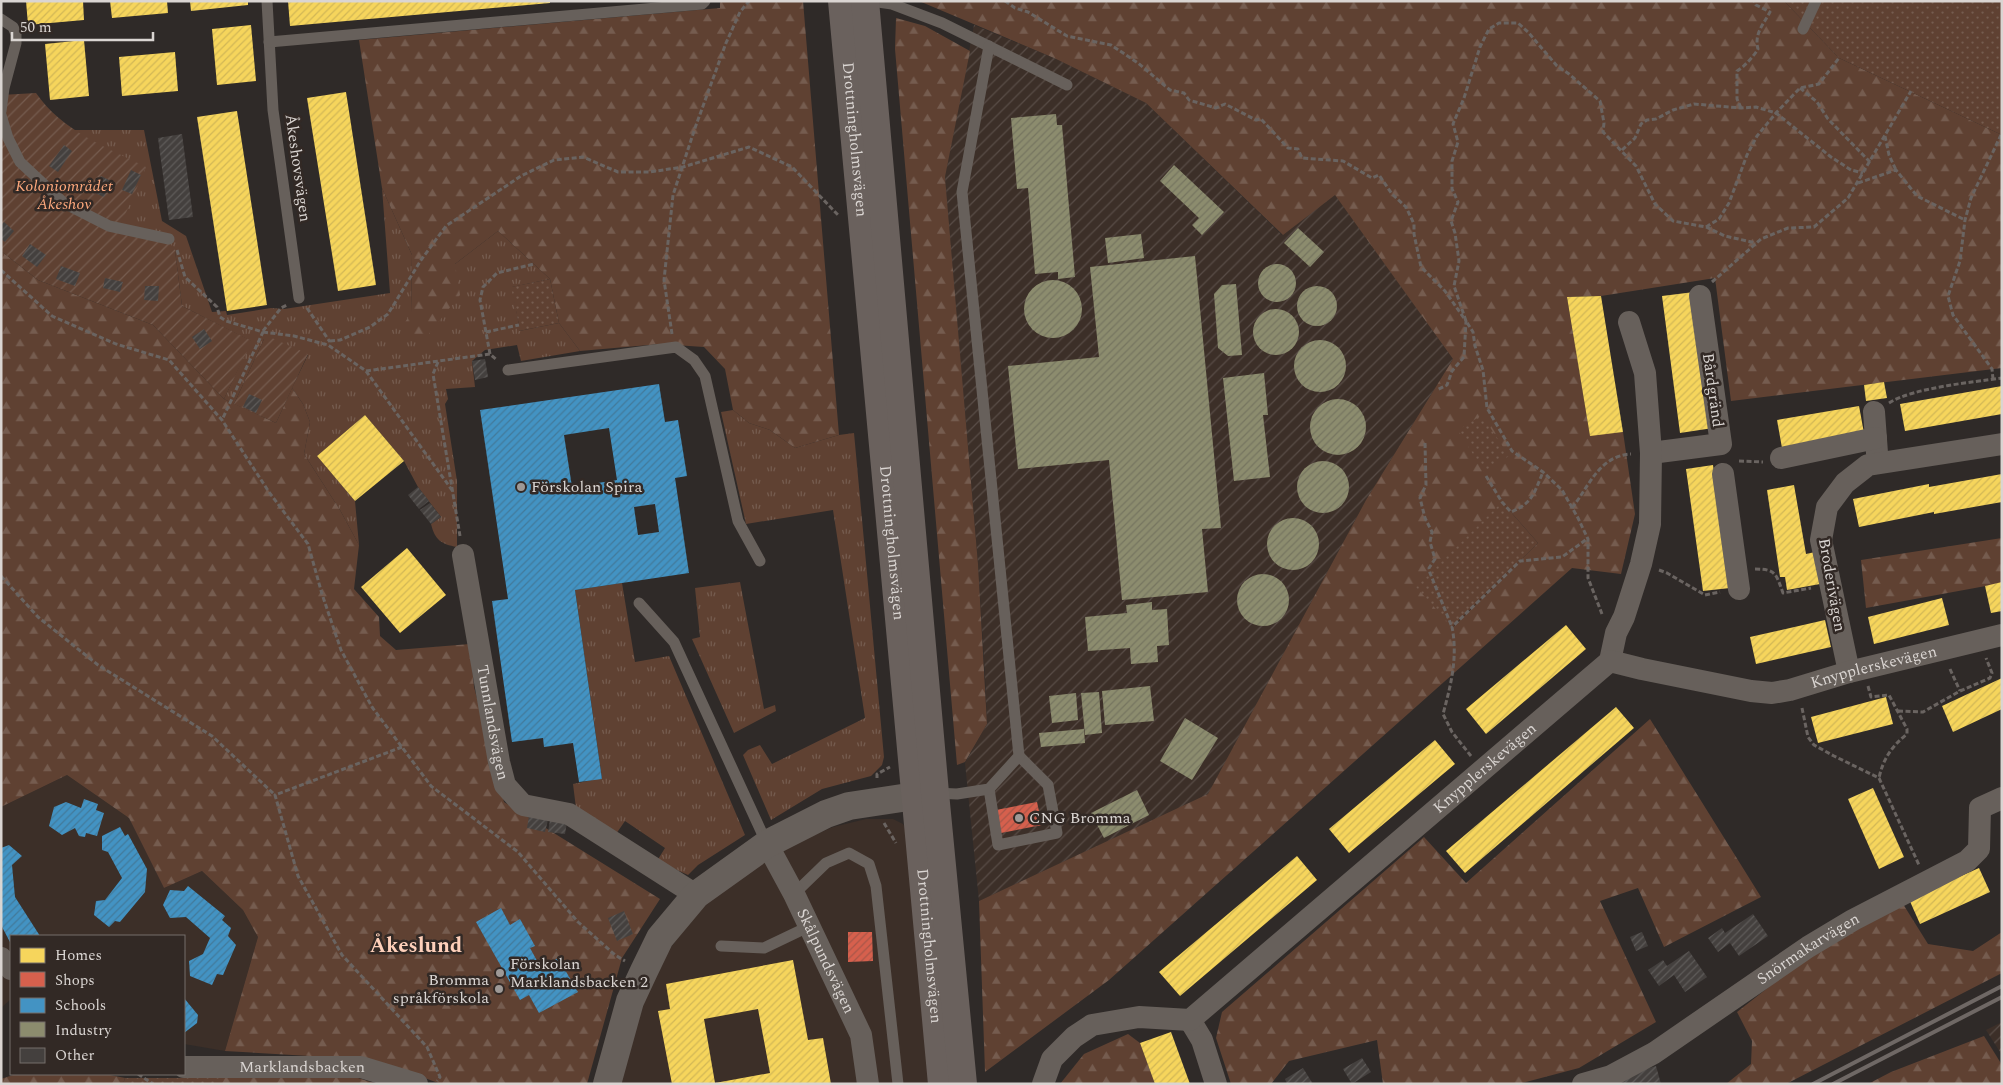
<svg xmlns="http://www.w3.org/2000/svg" width="2003" height="1085" font-family="Spectral,serif">
<style>
.built{fill:#3c2f28}
.industrial{fill:url(#industrial-furrows)}
.grass{fill:url(#grass-tufts)}
.forest{fill:url(#forest-firs);fill-rule:evenodd}
.park{fill:url(#park-dots)}
.garden{fill:url(#garden-furrows)}
.homes{fill:url(#homes-hatch);fill-rule:evenodd}
.shops{fill:url(#shops-hatch)}
.schools{fill:url(#schools-hatch);fill-rule:evenodd}
.industry{fill:url(#industry-hatch)}
.building{fill:url(#building-hatch)}
.lines{fill:none;stroke-linecap:round;stroke-linejoin:round}
.path{stroke:#6a6461;stroke-width:3;stroke-dasharray:5 2.5;stroke-linecap:butt}
.service{stroke:#67605b;stroke-width:11}
.minor{stroke:#67605b;stroke-width:22}
.tertiary{stroke:#67605b;stroke-width:28}
.secondary{stroke:#6a615d;stroke-width:28}
.rail{stroke:#6f6865;stroke-width:4}
.poi-dot{fill:#9e9996;stroke:#322925;stroke-width:2}
.labels{text-anchor:middle;dominant-baseline:central;stroke-width:5;stroke-linejoin:round;paint-order:stroke}
.street-label{font-size:16px;fill:#dad5d2;stroke:#322925}
.park-label{font-size:16px;font-style:italic;fill:#ffa97d;stroke:#322925}
.poi-label{font-size:16px;fill:#dad5d2;stroke:#322925;text-anchor:start}
.district-label{font-size:21px;font-weight:bold;fill:#fed0ba;stroke:#322925}
</style>
<defs>
<pattern id="industrial-furrows" width="10" height="10" patternUnits="userSpaceOnUse" patternTransform="scale(1.25)"><rect width="10" height="10" fill="#3c2f28"/><path d="M-1 1l2-2M0 10L10 0M9 11l2-2" fill="none" stroke="#584c46"/></pattern>
<pattern id="grass-tufts" width="24" height="20" patternUnits="userSpaceOnUse" patternTransform="scale(1.25)"><rect width="24" height="20" fill="#5f4132"/><path d="M3 7l-1-3M5 7V3M7 7l1-3M15 17l-1-3M17 17v-4M19 17l1-3" fill="none" stroke="#755c4f"/></pattern>
<pattern id="forest-firs" width="22" height="20" patternUnits="userSpaceOnUse" patternTransform="scale(1.25)"><rect width="22" height="20" fill="#5f4132"/><path d="M5 1l3.5 6h-7zM16 11l3.5 6h-7z" fill="#755c4f"/></pattern>
<pattern id="park-dots" width="8" height="8" patternUnits="userSpaceOnUse" patternTransform="scale(1.25)"><rect width="8" height="8" fill="#5f4132"/><path d="M2 2h.1M6 6h.1" fill="none" stroke="#755c4f" stroke-width="1.8" stroke-linecap="round"/></pattern>
<pattern id="garden-furrows" width="10" height="10" patternUnits="userSpaceOnUse" patternTransform="scale(1.25)"><rect width="10" height="10" fill="#5f4132"/><path d="M-1 1l2-2M0 10L10 0M9 11l2-2" fill="none" stroke="#755c4f"/></pattern>
<pattern id="homes-hatch" width="6" height="6" patternUnits="userSpaceOnUse" patternTransform="scale(1.25)"><rect width="6" height="6" fill="#f6d55c"/><path d="M-1 1l2-2M0 6l6-6M5 7l2-2" fill="none" stroke="#d2b756"/></pattern>
<pattern id="shops-hatch" width="6" height="6" patternUnits="userSpaceOnUse" patternTransform="scale(1.25)"><rect width="6" height="6" fill="#d6604d"/><path d="M-1 1l2-2M0 6l6-6M5 7l2-2" fill="none" stroke="#a95649"/></pattern>
<pattern id="schools-hatch" width="6" height="6" patternUnits="userSpaceOnUse" patternTransform="scale(1.25)"><rect width="6" height="6" fill="#4393c3"/><path d="M-1 1l2-2M0 6l6-6M5 7l2-2" fill="none" stroke="#427a9b"/></pattern>
<pattern id="industry-hatch" width="6" height="6" patternUnits="userSpaceOnUse" patternTransform="scale(1.25)"><rect width="6" height="6" fill="#8c8c6e"/><path d="M-1 1l2-2M0 6l6-6M5 7l2-2" fill="none" stroke="#767560"/></pattern>
<pattern id="building-hatch" width="6" height="6" patternUnits="userSpaceOnUse" patternTransform="scale(1.25)"><rect width="6" height="6" fill="#44403e"/><path d="M-1 1l2-2M0 6l6-6M5 7l2-2" fill="none" stroke="#5e5b59"/></pattern>
</defs>
<rect width="100%" height="100%" fill="#2f2a28"/>
<g class="built">
<path d="M67 775 129 818 164 888 202 871 243 910 258 937 225 1051 184 1044V936H11V999L1 1008V807Z"/>
<path d="M866 819H893L903 824 909 833 932 1084H619L651 974 703 904 764 856 833 827Z"/>
</g>
<g class="industrial">
<path d="M974 25 1054 58 1146 103 1282 235 1335 194 1453 359 1366 500 1208 795 979 901 965 763 987 724 985 676 978 564 945 177Z"/>
<path d="M2002 1022V1055L1986 1030Z"/>
</g>
<g class="grass">
<path d="M73 130H144L162 221 186 236 212 312 226 311 227 315 271 308 284 309 390 293 382 188 412 255 411 313 455 264 498 231 550 279 512 287 519 325V331L559 323 580 351 521 361 517 345 485 350 472 361 475 387 446 389 448 399 445 404 457 481V547C441 544 435 540 431 524L441 517 418 487 404 461 365 415 317 456 355 501 359 545 340 510 304 454 310 422 303 404 292 388 308 355 264 339 234 404 224 399 251 341 182 306 175 250 118 231Z"/>
<path d="M733 410 749 423 770 430 795 448 839 435 854 433 884 757 882 765 871 776 822 789 771 820 743 755 748 750 760 745 772 764 865 718 833 510 746 524 721 412Z"/>
<path d="M740 582 764 709 775 705 776 711 734 733 692 639 700 637 695 588Z"/>
<path d="M622 583 635 662 669 656 745 835 698 865 688 875 657 861 665 848 625 821 616 834 576 808 573 784 602 778 575 590Z"/>
</g>
<g class="forest">
<path d="M720 1H803L839 435 795 448 770 430 749 423 733 410 725 369 704 347 660 344 580 351 559 323 550 279 498 231 455 264 460 295 428 335 414 338 402 327 411 313 412 255 382 188 359 40 720 8Z"/>
<path d="M919 1H1784L1839 58 2002 135V368L1731 401 1715 278 1601 296 1567 297 1590 435 1623 432 1635 514 1621 574 1572 568 1109 980 985 1072 979 901 1208 794 1366 500 1453 359 1335 195 1283 235 1146 103 1054 58ZM1502 502 1538 543 1453 627Z"/>
<path d="M896 18 925 26 970 51 945 177 978 564 987 724 965 762 957 765 895 49Z"/>
<path d="M1 251 38 280 153 325 224 399 276 423 292 388 303 404 310 422 304 454 340 510 359 545 354 589 379 617 380 636 396 650 470 644 474 687 504 802 660 899 622 958 587 1084H441L411 1073 361 1059 225 1051 258 937 243 910 202 871 164 888 129 818 67 775 1 807Z"/>
<path d="M2002 538V583L1866 608 1861 560Z"/>
<path d="M1650 719 1761 897 1664 947 1638 888 1600 901 1656 1022 1579 1068 1518 1084H1383L1377 1040 1289 1061 1271 1084H1231L1216 1038 1222 1012 1424 837 1466 883Z"/>
<path d="M1903 904 1928 944 1973 951 2002 932V973L1786 1084H1726L1751 1064 1752 1041 1737 1012 1812 953Z"/>
<path d="M1128 1034 1140 1043 1155 1084H1060L1084 1054Z"/>
<path d="M1984 1036 2002 1065V1084H1868L1891 1072Z"/>
<path d="M16 1074H105L125 1078 123 1084H1V1079Z"/>
<path d="M220 1078H358L377 1084H220Z"/>
</g>
<g class="park">
<path d="M1784 1H2002V135L1839 58Z"/>
<path d="M550 279 559 323 519 331V325L511 287Z"/>
<path d="M1482 415 1509 456 1484 472 1458 430Z"/>
<path d="M1502 502 1538 543 1452 627 1416 587Z"/>
<path d="M125 1078H220V1084H123Z"/>
</g>
<g class="garden">
<path d="M36 93C62 131 106 147 146 167L118 231 169 242 175 250 182 306 252 341 224 399 153 325 38 280 1 251V95Z"/>
<path d="M272 338 308 354 276 423 234 404 264 339Z"/>
</g>
<g class="homes">
<path d="M26 1H83L84 20 28 25Z"/>
<path d="M110 1H167L168 13 112 18Z"/>
<path d="M190 1H248V5L191 11Z"/>
<path d="M288 1H550V3L290 26Z"/>
<path d="M251 25 256 81 217 85 212 29Z"/>
<path d="M84 40 89 96 50 100 45 44Z"/>
<path d="M175 52 178 91 122 96 119 57Z"/>
<path d="M346 92 376 285 338 291 307 98Z"/>
<path d="M237 111 267 305 227 311 197 117Z"/>
<path d="M1694 292 1713 428 1680 433 1662 296Z"/>
<path d="M1601 296 1623 432 1590 436 1567 297Z"/>
<path d="M1884 382 1887 398 1866 401 1864 385Z"/>
<path d="M2002 386V414L1905 431 1900 404Z"/>
<path d="M1859 406 1864 433 1782 448 1777 420Z"/>
<path d="M365 415 404 461 355 501 317 456Z"/>
<path d="M1713 465 1730 588 1703 591 1686 469Z"/>
<path d="M2002 474V502L1934 514V512L1859 527 1853 499 1929 484V487Z"/>
<path d="M1794 485 1806 554 1815 552 1820 584 1787 590 1785 577H1780L1767 490Z"/>
<path d="M407 548 446 595 400 633 361 587Z"/>
<path d="M2002 582V611L1991 613 1985 586Z"/>
<path d="M1942 598 1949 625 1874 644 1868 617Z"/>
<path d="M1825 620 1831 647 1756 664 1750 637Z"/>
<path d="M1566 625 1586 649 1486 734 1466 709Z"/>
<path d="M2002 678V709L1953 732 1942 706Z"/>
<path d="M1886 697 1893 724 1818 743 1811 717Z"/>
<path d="M1616 707 1634 728 1465 873 1446 851Z"/>
<path d="M1435 740 1455 764 1349 853 1329 829Z"/>
<path d="M1873 788 1904 857 1879 869 1848 799Z"/>
<path d="M1297 856 1317 880 1180 996 1159 972Z"/>
<path d="M1979 868 1990 892 1920 924 1909 899Z"/>
<path d="M793 960 808 1040 823 1038 831 1084H672L658 1011 670 1009 666 984ZM758 1009 770 1073 715 1083 704 1019Z"/>
<path d="M1171 1032 1190 1084H1155L1140 1043Z"/>
</g>
<g class="shops">
<path d="M1037 802 1042 825 1001 833 996 810Z"/>
<path d="M848 932H872L873 961 848 962Z"/>
</g>
<g class="schools">
<path d="M659 384 665 422 678 420 687 476 675 478 689 573 575 590 602 779 579 782 573 743 544 747 543 738 512 742 492 601 508 599 480 410ZM609 428 617 480 572 487 564 435ZM655 504 659 532 638 535 634 507Z"/>
<path d="M84 799 98 804 96 810 104 813 97 836 86 833 85 837 79 836 75 828 62 835 49 826 54 807 66 802 81 808Z"/>
<path d="M120 827 125 836 128 834 147 869 145 892 120 922 115 921 109 927 94 915 96 901 105 900 122 878 108 852 102 850V836Z"/>
<path d="M9 845 22 856 12 865 15 897 40 936H11V944L1 925V848Z"/>
<path d="M188 886 225 916 222 920 231 928 228 936 236 945 223 975 217 974 212 985 190 976 189 961 203 954 210 938 186 917 170 918 163 905 170 890 184 891Z"/>
<path d="M501 908 510 925 520 919 535 946 530 948 541 968 558 958 578 992 539 1013 529 995 520 1000 476 922Z"/>
<path d="M184 998 198 1015 197 1023 184 1033Z"/>
</g>
<g class="industry">
<path d="M1056 114 1057 125H1062L1075 277 1058 279V272L1035 274 1028 188 1017 189 1011 118Z"/>
<path d="M1174 165 1224 212 1202 235 1192 225 1199 218 1160 181Z"/>
<path d="M1298 228 1324 252 1310 267 1284 243Z"/>
<path d="M1141 234 1144 258 1108 263 1105 238Z"/>
<path d="M1195 256 1221 528 1202 529 1208 592 1122 600 1109 460 1018 469 1008 366 1099 357 1090 267Z"/>
<circle cx="1277" cy="283" r="19"/>
<circle cx="1053" cy="309" r="29"/>
<path d="M1236 284 1242 355 1228 356 1218 348 1214 294 1222 285Z"/>
<circle cx="1317" cy="306" r="20"/>
<circle cx="1276" cy="332" r="23"/>
<circle cx="1320" cy="366" r="26"/>
<path d="M1264 373 1268 415H1263L1270 477 1234 481 1223 378Z"/>
<circle cx="1338" cy="427" r="28"/>
<circle cx="1323" cy="487" r="26"/>
<circle cx="1293" cy="544" r="26"/>
<circle cx="1263" cy="600" r="26"/>
<path d="M1152 602V610L1167 609 1169 645 1157 646 1158 662 1131 664 1130 648 1088 651 1085 617 1127 613 1126 605Z"/>
<path d="M1150 686 1154 721 1105 725 1102 691Z"/>
<path d="M1099 692 1102 733 1085 735 1081 693Z"/>
<path d="M1076 693 1078 720 1052 723 1049 696Z"/>
<path d="M1185 718 1218 738 1192 780 1160 761Z"/>
<path d="M1084 729 1085 743 1041 747 1039 733Z"/>
<path d="M1137 790 1149 815 1104 838 1091 813Z"/>
</g>
<g class="building">
<path d="M182 134 193 217 169 220 158 138Z"/>
<path d="M64 145 72 151 58 172 49 166Z"/>
<path d="M131 170 141 175 132 194 122 190Z"/>
<path d="M101 176 111 181 104 197 93 192Z"/>
<path d="M4 222 14 231 5 242 1 239V225Z"/>
<path d="M30 244 46 255 37 267 22 256Z"/>
<path d="M61 266 80 273 75 286 56 279Z"/>
<path d="M105 278 123 282 120 292 103 288Z"/>
<path d="M145 286H159L158 301 144 300Z"/>
<path d="M204 329 212 341 200 349 192 337Z"/>
<path d="M485 359 488 377 475 380 472 361Z"/>
<path d="M249 394 262 400 256 413 243 407Z"/>
<path d="M418 487 429 501 419 509 408 495Z"/>
<path d="M430 503 441 517 431 524 420 510Z"/>
<path d="M529 816 548 820 545 832 527 828Z"/>
<path d="M550 820 567 822 565 834 548 832Z"/>
<path d="M624 911 633 934 617 941 608 918Z"/>
<path d="M1753 914 1768 936 1739 956 1730 943 1718 952 1708 938 1722 928 1725 933Z"/>
<path d="M1642 932 1648 946 1636 951 1630 937Z"/>
<path d="M1689 951 1707 977 1685 992 1674 975 1659 986 1648 970 1663 960 1667 966Z"/>
<path d="M1362 1058 1371 1072 1352 1084 1343 1069Z"/>
<path d="M1656 1066 1661 1084H1616L1622 1076Z"/>
<path d="M1303 1068 1313 1084H1287L1285 1079Z"/>
</g>
<g class="lines">
<g class="path">
<path d="M1005 1 1015 8 1028 12 1067 36 1111 45 1138 63 1170 90 1184 93 1189 100 1216 108 1225 104 1256 120 1261 119 1288 148 1298 149 1302 158 1343 161 1372 178 1379 175 1392 194 1406 207 1414 224V234L1421 267 1445 291 1466 321 1464 357 1452 371 1447 385 1437 390"/>
<path d="M1800 88 1817 102 1828 119 1870 162"/>
<path d="M1741 108 1737 99V71C1744 67 1754 56 1758 49 1754 34 1763 25 1770 12L1756 5 1754 1"/>
<path d="M1885 136 1889 155 1896 170"/>
<path d="M1622 150 1635 138 1641 124 1647 120 1656 119 1673 110 1694 104 1741 108 1756 107 1776 113 1831 157 1851 170 1863 173"/>
<path d="M1858 183 1896 170 1917 196 1965 220"/>
<path d="M1706 227 1719 219 1729 203 1747 155 1757 136 1776 113 1800 88 1819 84 1839 58"/>
<path d="M177 250 185 277 217 307 220 317 226 321 263 332 222 420"/>
<path d="M1 270 52 316 116 344 169 360 222 420 269 492 308 544 322 594 341 650 372 707 431 786 518 852 578 922 615 955 625 961"/>
<path d="M1712 282 1761 239 1788 228 1814 227 1848 198 1911 91"/>
<path d="M307 308 330 342"/>
<path d="M263 331 281 308 287 305"/>
<path d="M263 332 294 336 328 345 366 371 452 490"/>
<path d="M486 332 519 325"/>
<path d="M672 334 664 280 673 195 695 128 726 43 740 12 749 1"/>
<path d="M330 341 340 340 370 327 388 314 421 260 446 226 521 176 554 160 583 157 618 172H650L683 167 749 147 792 167 838 215"/>
<path d="M490 354 480 300 483 287 497 273 534 264"/>
<path d="M438 362 433 374 460 536"/>
<path d="M366 371 490 354 497 360"/>
<path d="M1993 379 1992 369 1953 315 1948 296 1960 261 1965 220 1971 198 2001 135"/>
<path d="M1889 403C1912 388 1973 382 2002 378"/>
<path d="M1425 443 1426 485 1420 498 1425 518 1432 532 1430 542 1435 559 1429 568 1430 573 1452 627"/>
<path d="M1739 461 1763 462"/>
<path d="M1486 476 1502 502 1511 512C1533 503 1534 493 1543 472"/>
<path d="M1572 508C1590 485 1599 456 1631 454"/>
<path d="M1755 569C1776 569 1776 574 1783 593L1811 588"/>
<path d="M1659 570 1667 573 1705 595 1720 592"/>
<path d="M1 576 38 617 98 665 212 736 275 795"/>
<path d="M1602 614 1588 578V539L1578 518 1562 490 1543 472 1512 451 1487 408 1483 370 1475 346 1473 332 1466 321 1454 286 1459 261 1455 233 1451 221 1458 202 1452 189V161L1458 142 1453 124 1464 98 1480 47 1489 29 1499 23H1518L1528 32 1557 66 1569 74 1600 101 1604 123 1603 132 1636 166 1655 204 1673 221 1706 227 1725 236 1756 243"/>
<path d="M1950 669 1960 691"/>
<path d="M1868 686 1871 697 1889 695 1907 729V734C1892 746 1883 759 1879 778"/>
<path d="M1802 708 1808 737 1814 745 1834 756 1879 778 1919 865"/>
<path d="M1898 711 1923 712 1960 691 1990 678 1992 673 1986 658"/>
<path d="M402 747 275 795 298 876 342 955 427 1047 440 1077 437 1081"/>
<path d="M1471 756 1452 732 1443 714C1451 685 1458 657 1452 627L1520 561 1562 557 1587 539"/>
<path d="M877 778V774L890 767"/>
<path d="M884 823 896 843"/>
<path d="M138 1074 153 1084"/>
</g>
<g class="service">
<path d="M267 1 273 110 299 298"/>
<path d="M871 1 892 4 942 23 1067 85"/>
<path d="M1 19 13 27 16 34V43L4 88 1 111"/>
<path d="M1803 29 1816 1"/>
<path d="M269 42 702 4 705 1"/>
<path d="M1 115 8 138 20 162 64 203 109 226 169 239"/>
<path d="M508 370 676 347 694 360 705 376 738 521 760 561"/>
<path d="M639 603 674 642 767 844"/>
<path d="M989 789 998 845 1057 833 1048 785 1019 756"/>
<path d="M935 793 957 794 989 789 1019 756 962 192 989 46"/>
<path d="M794 894 826 863 849 853 869 864 876 886 898 1084"/>
<path d="M721 946 764 948 810 926"/>
</g>
<g class="minor">
<path d="M1874 412 1877 453"/>
<path d="M1651 453 1721 444 1700 296"/>
<path d="M1781 458 1876 438"/>
<path d="M1723 474 1739 589"/>
<path id="s1" d="M463 555 499 762 505 785 523 805 569 814 696 895"/>
<path d="M1610 661 1616 633 1624 617 1641 564 1650 524 1651 453 1645 373 1629 322"/>
<path d="M1849 672 1821 540 1827 507 1845 483 1868 465 2002 444"/>
<path id="s2" d="M767 844 794 894 861 1035 868 1084"/>
<path d="M1 958 11 969"/>
<path d="M1190 1020 1202 1040 1216 1084"/>
<path id="s3" d="M184 1067H361L417 1084"/>
<path id="s4" d="M1043 1084 1052 1059 1074 1037 1092 1025 1139 1017 1190 1020 1610 661 1642 669 1751 691 1772 693 1790 690 1849 672 2002 635"/>
<path id="s5" d="M1583 1084 1611 1076 1654 1053 1808 947 1853 920 1967 861 1979 849 1980 808 2002 798"/>
</g>
<path class="tertiary" d="M607 1084 630 1001 644 971 660 938 696 895 767 844 826 814 849 806 935 793"/>
<g class="secondary">
<path id="s6" d="M842 1 942 1084"/>
<path d="M865 1 935 793 963 1084"/>
</g>
<g class="rail">
<path d="M1813 1084 2002 986"/>
<path d="M1833 1084 2002 997"/>
</g>
</g>
<g class="poi-dot">
<circle cx="521" cy="487" r="5"/>
<circle cx="1019" cy="818" r="5"/>
<circle cx="500" cy="973" r="5"/>
<circle cx="499" cy="989" r="5"/>
</g>
<g class="labels">
<g class="street-label">
<text stroke="none"><textPath href="#s6" startOffset="139">Drottningholmsvägen</textPath></text>
<text transform="translate(298 168) rotate(82)">Åkeshovsvägen</text>
<text transform="translate(1713 390) rotate(82)">Bårdgränd</text>
<text stroke="none"><textPath href="#s6" startOffset="544">Drottningholmsvägen</textPath></text>
<text transform="translate(1832 585) rotate(80)">Broderivägen</text>
<text stroke="none"><textPath href="#s4" startOffset="1001">Knypplerskevägen</textPath></text>
<text stroke="none"><textPath href="#s1" startOffset="170">Tunnlandsvägen</textPath></text>
<text stroke="none"><textPath href="#s4" startOffset="566">Knypplerskevägen</textPath></text>
<text stroke="none"><textPath href="#s6" startOffset="949">Drottningholmsvägen</textPath></text>
<text stroke="none"><textPath href="#s5" startOffset="264">Snörmakarvägen</textPath></text>
<text stroke="none"><textPath href="#s2" startOffset="131">Skålpundsvägen</textPath></text>
<text stroke="none"><textPath href="#s3" startOffset="118">Marklandsbacken</textPath></text>
</g>
<g class="park-label">
<text x="64" y="186">Koloniområdet<tspan x="64" dy="18">Åkeshov</tspan></text>
</g>
<g class="poi-label">
<text x="531" y="487">Förskolan Spira</text>
<text x="1029" y="818">CNG Bromma</text>
<text x="510" y="964">Förskolan<tspan x="510" dy="18">Marklandsbacken 2</tspan></text>
<text x="489" y="980" text-anchor="end">Bromma<tspan x="489" dy="18">språkförskola</tspan></text>
</g>
<g class="district-label">
<text x="416" y="946">Åkeslund</text>
</g>
</g>
<rect width="2003" height="1085" fill="none" stroke="#dad5d2" stroke-width="5"/>
<rect x="10" y="935" width="175" height="140" fill="#322925" stroke="#756e6a"/>
<rect x="20" y="948" width="25" height="15" fill="#f6d55c" stroke="#756e6a"/>
<text x="55" y="960" font-size="15" fill="#dad5d2">Homes</text>
<rect x="20" y="972" width="25" height="15" fill="#d6604d" stroke="#756e6a"/>
<text x="55" y="985" font-size="15" fill="#dad5d2">Shops</text>
<rect x="20" y="998" width="25" height="15" fill="#4393c3" stroke="#756e6a"/>
<text x="55" y="1010" font-size="15" fill="#dad5d2">Schools</text>
<rect x="20" y="1022" width="25" height="15" fill="#8c8c6e" stroke="#756e6a"/>
<text x="55" y="1035" font-size="15" fill="#dad5d2">Industry</text>
<rect x="20" y="1048" width="25" height="15" fill="#44403e" stroke="#756e6a"/>
<text x="55" y="1060" font-size="15" fill="#dad5d2">Other</text>
<path d="M12 32v8h141v-8" fill="none" stroke="#dad5d2" stroke-width="2.5"/>
<text x="20" y="32" font-size="15" fill="#dad5d2" stroke="#322925" stroke-width="4" paint-order="stroke">50 m</text>
</svg>
